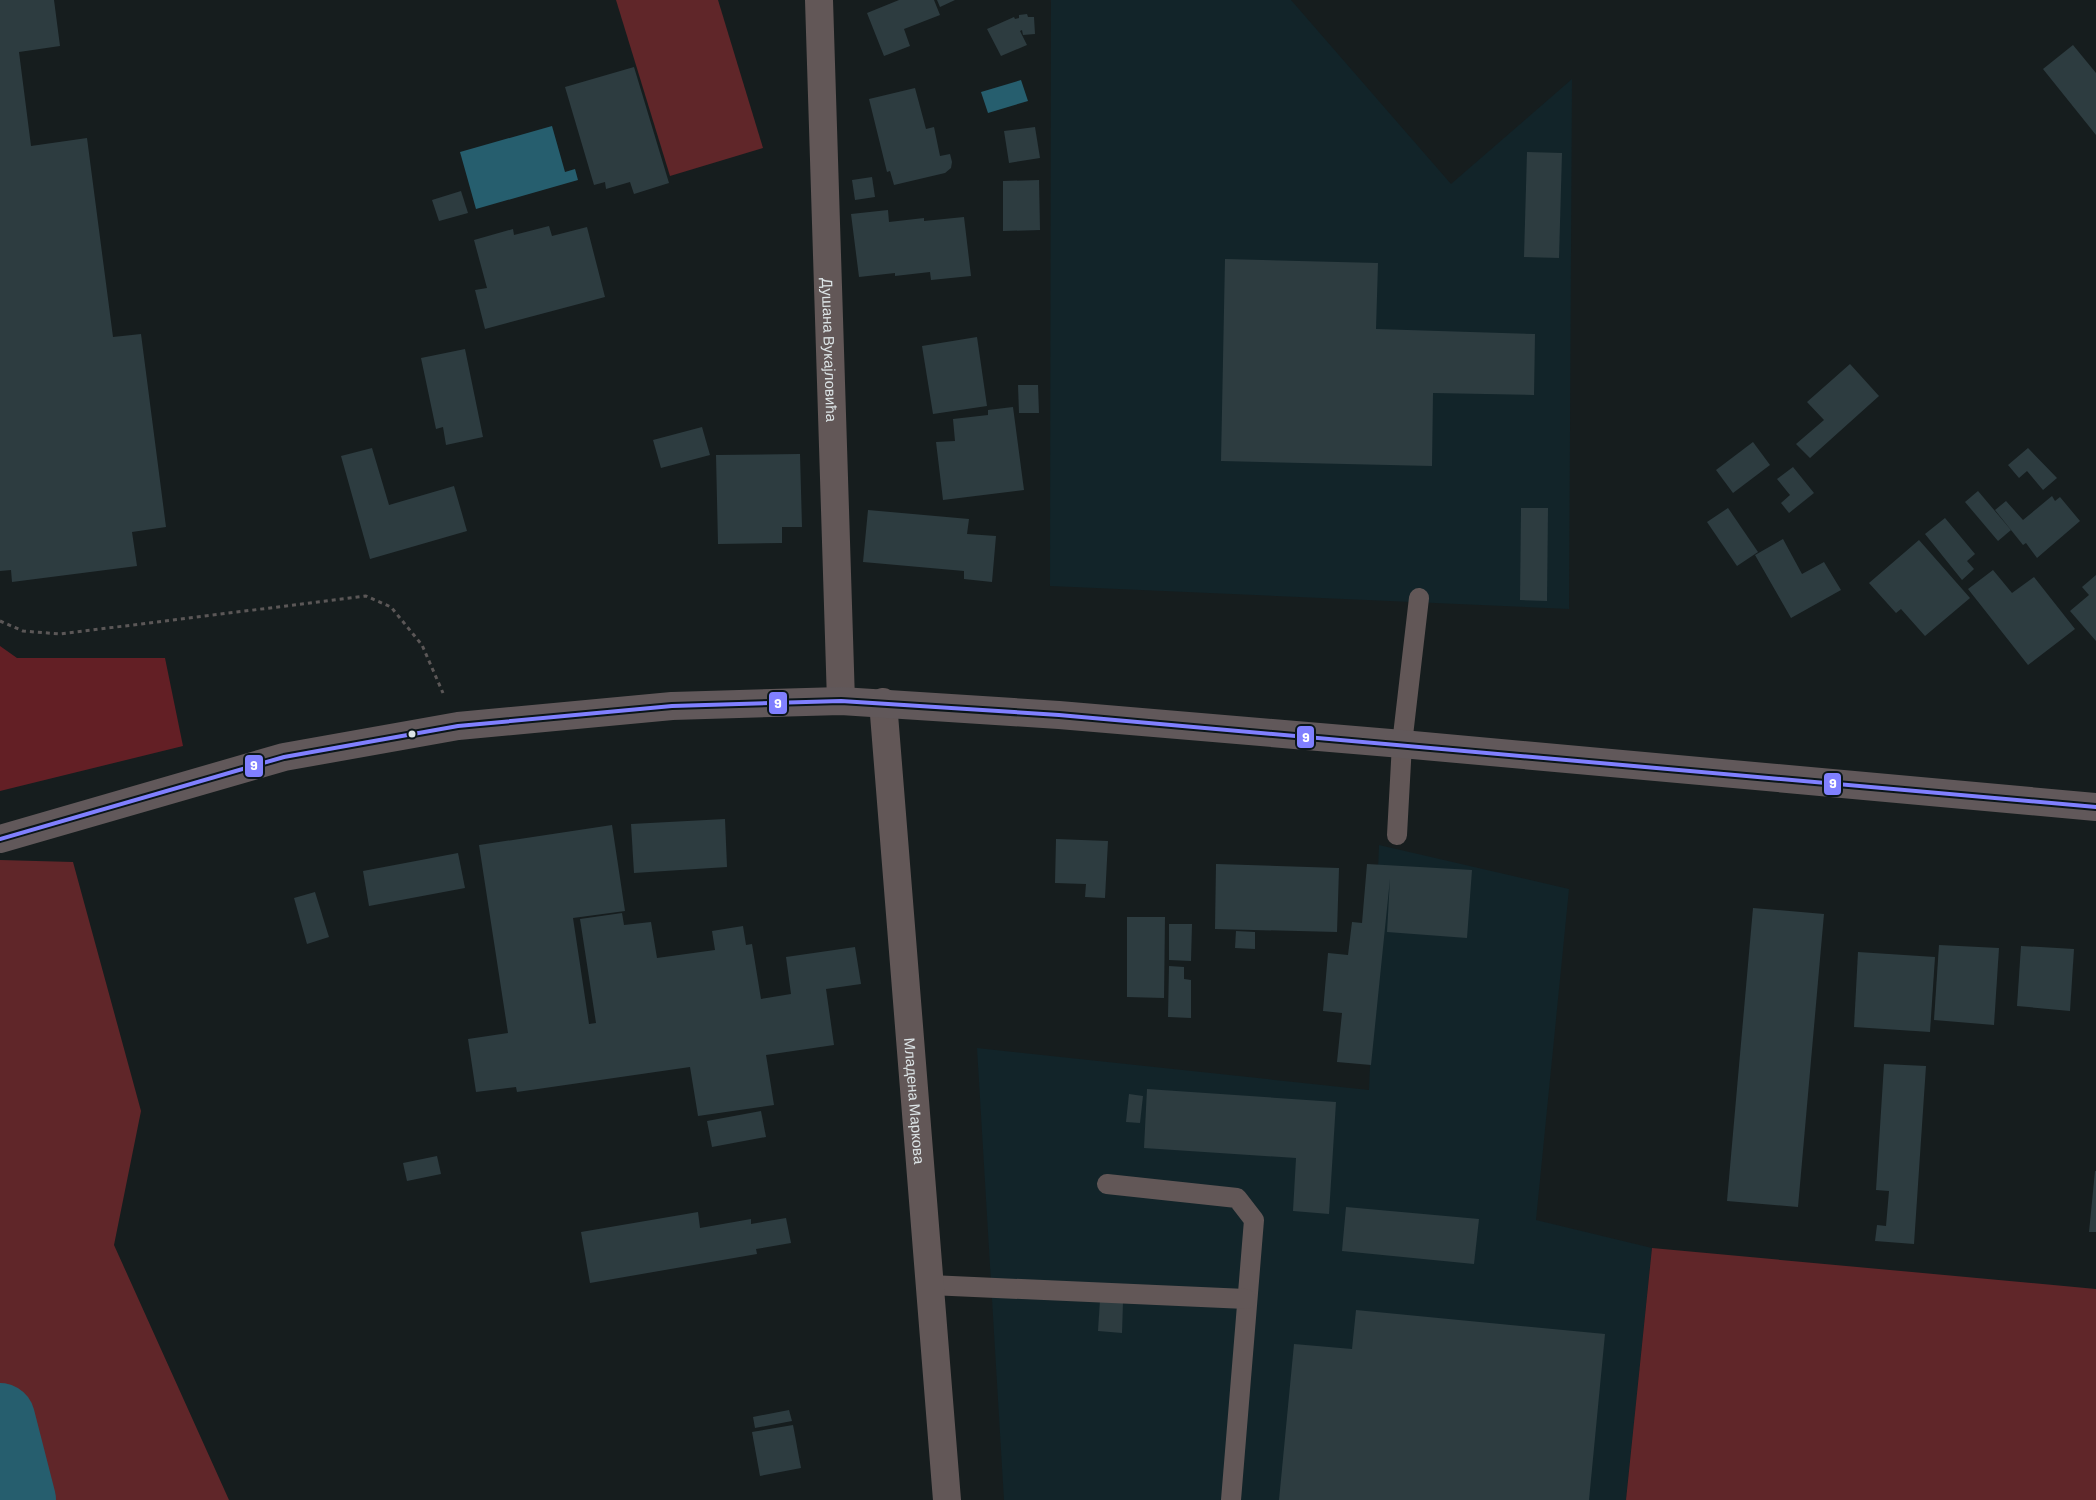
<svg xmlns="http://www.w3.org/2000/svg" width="2096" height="1500" font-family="Barlow,sans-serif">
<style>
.built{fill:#122429}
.green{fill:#602629}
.forest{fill:#631f25}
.water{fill:#265e6e}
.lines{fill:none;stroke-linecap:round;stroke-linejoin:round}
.river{stroke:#265e6e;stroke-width:70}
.building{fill:#2d3c40}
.path{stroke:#5b5757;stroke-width:3;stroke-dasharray:4 4;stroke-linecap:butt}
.lane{stroke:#625757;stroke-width:20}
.street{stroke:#625757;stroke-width:28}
.primary{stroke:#61585a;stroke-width:28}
.bus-1-casing{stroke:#0a1519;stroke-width:8}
.bus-1{stroke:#8080ff;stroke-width:4}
.bus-dot{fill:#dbe3e5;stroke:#0a1519;stroke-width:2}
.labels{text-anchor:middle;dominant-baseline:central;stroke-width:4.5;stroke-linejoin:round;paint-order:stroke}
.street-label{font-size:15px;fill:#dbe3e5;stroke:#0a1519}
.line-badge{stroke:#0a1519;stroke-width:2}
.badge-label{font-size:14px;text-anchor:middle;font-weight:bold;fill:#fff}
</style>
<rect width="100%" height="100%" fill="#161d1e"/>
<g class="built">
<path d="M1051 0H1291L1451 184 1572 79 1569 609 1050 586Z"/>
<path d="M1379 845 1569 889 1536 1220 1652 1248 1626 1500H1004L977 1048 1369 1090Z"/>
</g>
<g class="green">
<path d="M616 0H718L763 148 670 176Z"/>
<path d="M0 860 73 862 141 1111 114 1245 229 1500H0Z"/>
<path d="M1652 1248 2096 1289V1500H1626Z"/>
</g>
<path class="forest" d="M0 646 17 658H165L183 746 0 791Z"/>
<g class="water">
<path d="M1021 80 1028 101 988 113 981 92Z"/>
<path d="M552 126 565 172 575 169 578 180 476 209 460 152Z"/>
</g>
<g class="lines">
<path class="river" d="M0 1418 21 1500"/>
</g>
<g class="building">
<path d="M0 0H54L60 46 19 52 31 146 87 138 113 337 141 334 166 527 132 532 137 566 12 582 11 570 0 571Z"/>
<path d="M899 0H934L940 15 904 29 910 46 884 56 867 13Z"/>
<path d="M937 0H955L940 7Z"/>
<path d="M1027 14 1028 17H1034L1035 34 1023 35 1022 30 1020 31 1027 45 1001 56 987 29 1014 17 1015 19 1019 18V15Z"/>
<path d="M2073 45 2096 73V135L2043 69Z"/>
<path d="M634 67 669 183 634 194 630 182 606 189 605 182 594 185 565 87Z"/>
<path d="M915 88 926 129 934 127 940 156 950 154 952 162 951 168 945 173 894 185 890 171 887 172 869 99Z"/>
<path d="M1035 127 1040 158 1009 163 1004 131Z"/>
<path d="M1527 152 1562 153 1559 258 1524 257Z"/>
<path d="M872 177 875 197 855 200 852 180Z"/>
<path d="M1039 180 1040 230 1003 231V181Z"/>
<path d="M461 191 468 213 439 221 432 200Z"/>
<path d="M888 210 889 222 924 218V221L964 217 971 276 931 280 930 272 895 276V273L859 277 851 214Z"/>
<path d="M549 226 552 236 587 227 605 297 485 329 475 290 487 288 474 240 513 229 514 235Z"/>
<path d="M1225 259 1378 263 1376 329 1535 334 1534 395 1433 393 1432 466 1221 461Z"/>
<path d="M977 337 987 406 933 414 922 346Z"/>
<path d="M465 349 483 437 446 445 443 427 436 429 421 358Z"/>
<path d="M1850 364 1879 396 1810 458 1796 444 1824 420 1807 402Z"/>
<path d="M1018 385H1038L1039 413H1019Z"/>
<path d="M1013 407 1024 490 943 500 936 442 955 441 953 419 988 415V410Z"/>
<path d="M702 427 710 455 661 468 653 440Z"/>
<path d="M1753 442 1770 465 1733 493 1716 470Z"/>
<path d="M372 448 389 505 454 486 467 531 370 559 341 456Z"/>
<path d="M2028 448 2057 478 2043 490 2027 471 2019 478 2008 465Z"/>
<path d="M800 454 802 527H782V543L718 544 716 455Z"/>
<path d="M1793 467 1814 493 1789 513 1781 503 1790 495 1777 479Z"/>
<path d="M1978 491 2011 530 1998 541 1965 502Z"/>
<path d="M2052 496 2055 501 2060 497 2080 521 2037 558 2026 543 2023 545 1995 510 2006 501 2023 520Z"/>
<path d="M1521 508H1548L1547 601 1520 600Z"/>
<path d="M1728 508 1758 552 1737 566 1707 522Z"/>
<path d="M868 510 969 519 967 534 996 536 992 582 964 579V571L863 562Z"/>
<path d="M1945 518 1975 554 1967 561 1974 569 1962 580 1925 534Z"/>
<path d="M1783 539 1802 574 1824 562 1841 590 1791 618 1755 555Z"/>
<path d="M1919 540 1970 598 1925 636 1901 609 1896 613 1869 583Z"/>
<path d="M1993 570 2012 593 2034 577 2075 629 2028 665 1968 589Z"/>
<path d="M2096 575V641L2070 611 2089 595 2082 587Z"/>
<path d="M725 819 727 867 634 873 631 824Z"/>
<path d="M612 825 625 911 573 918 589 1024 596 1023 580 919 622 913 624 925 651 922 657 958 715 950 712 931 743 926 746 945 752 944 761 999 791 994 786 957 855 947 861 984 826 989 834 1045 766 1055 774 1105 698 1116 690 1067 517 1092 516 1087 476 1092 468 1039 508 1033 479 845Z"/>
<path d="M1056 839 1108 841 1105 898 1085 897 1086 884 1055 883Z"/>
<path d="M458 853 465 888 369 906 363 871Z"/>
<path d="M1216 864 1339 868 1337 932 1215 929Z"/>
<path d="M1367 864 1472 870 1467 938 1387 932 1390 879 1371 1065 1337 1062 1342 1013 1323 1011 1328 953 1348 955 1352 922 1362 923Z"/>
<path d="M315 892 329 937 307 944 294 898Z"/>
<path d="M1753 908 1824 914 1798 1207 1727 1201Z"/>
<path d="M1127 917H1165L1164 998 1127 997Z"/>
<path d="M1169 924H1192L1191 961 1169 960Z"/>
<path d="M1236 931 1255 932V949L1235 948Z"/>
<path d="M1939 945 1999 948 1994 1025 1934 1020Z"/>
<path d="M2021 946 2074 949 2070 1011 2017 1006Z"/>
<path d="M1858 952 1935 957 1930 1032 1854 1027Z"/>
<path d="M1169 966 1184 967V979L1191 980V1018L1168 1017Z"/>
<path d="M1884 1064 1926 1066 1914 1244 1875 1241 1877 1225 1886 1226 1889 1191 1876 1190Z"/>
<path d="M1147 1089 1336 1102 1329 1214 1293 1211 1296 1158 1144 1148Z"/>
<path d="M1129 1094 1143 1096 1140 1123 1126 1122Z"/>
<path d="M761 1111 766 1137 712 1147 707 1121Z"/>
<path d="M437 1156 441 1174 407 1181 403 1163Z"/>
<path d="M2095 1171H2096V1232H2089Z"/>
<path d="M1346 1207 1479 1219 1474 1264 1342 1251Z"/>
<path d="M698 1212 700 1228 751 1219V1224L786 1218 791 1243 756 1249 757 1254 590 1283 581 1232Z"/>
<path d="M1100 1300 1123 1301 1122 1333 1098 1331Z"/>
<path d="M1356 1310 1605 1334 1589 1500H1279L1294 1344 1352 1349Z"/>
<path d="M789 1410 792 1421 755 1428 753 1417Z"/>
<path d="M793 1425 801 1468 760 1476 752 1432Z"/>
</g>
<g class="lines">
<path class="path" d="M0 621 23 631 60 634 366 596 391 607 422 645 443 693"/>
<g class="lane">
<path d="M1397 835 1402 744 1419 598"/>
<path d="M1107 1184 1237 1198 1254 1220 1231 1500"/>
<path d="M930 1285 1246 1299"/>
</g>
<g class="street">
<path id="s1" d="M819 0 841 701"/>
<path id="s2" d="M883 702 947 1500"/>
</g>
<path class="primary" d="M0 839 284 757 458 726 672 706 841 701 1059 715 1402 744 2096 807"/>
<g class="bus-1-casing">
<path id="bus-1" d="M0 839 284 757 458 726 672 706 841 701 1059 715 2096 807"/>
</g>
<use href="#bus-1" class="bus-1"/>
</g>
<circle class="bus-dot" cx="412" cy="734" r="4.5"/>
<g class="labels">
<g class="street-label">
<text stroke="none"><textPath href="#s1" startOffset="350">Душана Вукајловића</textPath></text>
<text stroke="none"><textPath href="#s2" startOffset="400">Младена Маркова</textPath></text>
</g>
</g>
<g class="line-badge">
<rect x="768" y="691" width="20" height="24" rx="5" fill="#8080ff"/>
<rect x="1296" y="725" width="19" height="24" rx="5" fill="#8080ff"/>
<rect x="244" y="754" width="20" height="24" rx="5" fill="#8080ff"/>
<rect x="1823" y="772" width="19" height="24" rx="5" fill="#8080ff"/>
</g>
<g class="badge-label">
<text x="778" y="708">9</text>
<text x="1306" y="742">9</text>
<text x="254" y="770">9</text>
<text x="1833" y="788">9</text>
</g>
</svg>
